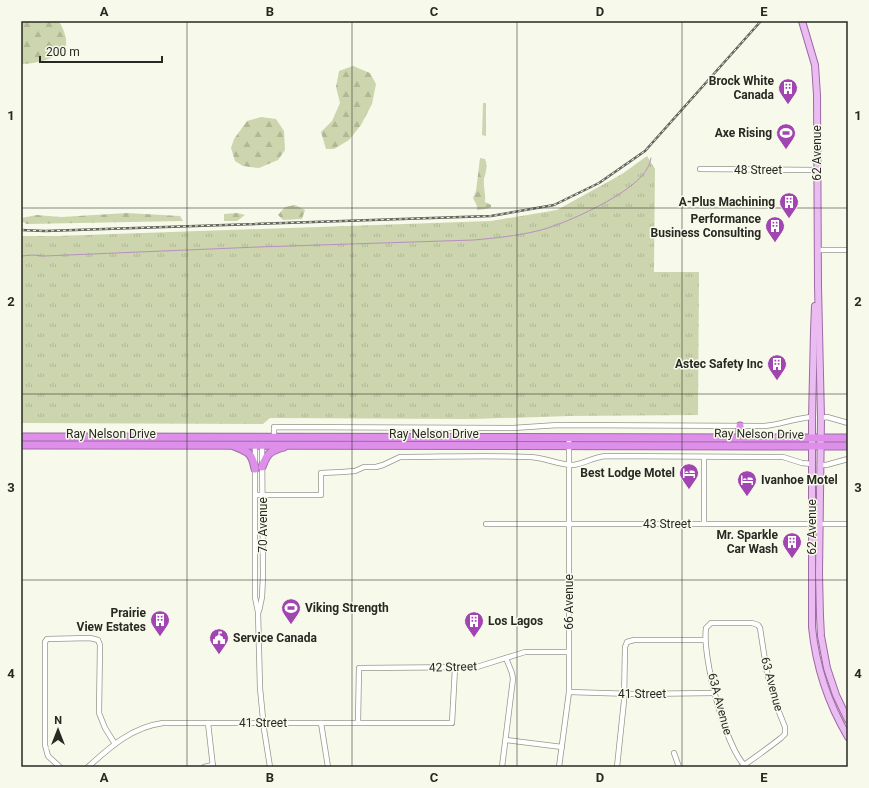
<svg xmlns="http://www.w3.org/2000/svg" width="869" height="788" font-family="Roboto,sans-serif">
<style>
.grass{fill:url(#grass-tufts)}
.forest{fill:url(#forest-firs)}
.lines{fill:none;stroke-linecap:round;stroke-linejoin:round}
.stream{stroke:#b890be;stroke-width:1}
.minor-casing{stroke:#95988a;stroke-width:6}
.major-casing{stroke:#9e6ba4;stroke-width:8}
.highway-casing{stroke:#9e6ba4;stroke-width:9}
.minor{stroke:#fff;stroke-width:4.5}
.major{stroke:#ebbcf2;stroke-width:6}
.highway{stroke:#dd8fea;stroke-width:7}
.rail-casing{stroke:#63645c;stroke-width:2.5}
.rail{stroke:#f7faeb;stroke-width:1;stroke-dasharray:3;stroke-linecap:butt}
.grid{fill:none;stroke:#282923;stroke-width:1;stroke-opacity:0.55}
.labels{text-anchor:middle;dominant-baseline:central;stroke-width:3;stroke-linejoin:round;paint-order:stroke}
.poi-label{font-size:12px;font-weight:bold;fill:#282923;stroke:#f7faeb;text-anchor:end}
.street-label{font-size:12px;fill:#282923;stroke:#f7faeb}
.neatline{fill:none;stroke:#282923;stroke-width:1.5}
.grid-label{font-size:13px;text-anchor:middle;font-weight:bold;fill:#282923}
</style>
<defs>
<pattern id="grass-tufts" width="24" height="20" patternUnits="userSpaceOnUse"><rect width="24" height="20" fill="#ccd5ad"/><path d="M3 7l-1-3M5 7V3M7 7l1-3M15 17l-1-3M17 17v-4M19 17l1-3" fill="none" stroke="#afb795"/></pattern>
<pattern id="forest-firs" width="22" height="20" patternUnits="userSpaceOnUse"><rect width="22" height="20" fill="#ccd5ad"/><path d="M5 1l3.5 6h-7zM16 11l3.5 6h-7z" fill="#afb795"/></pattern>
</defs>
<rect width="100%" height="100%" fill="#f7faeb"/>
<path class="grass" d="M647 156 655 169 654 272H699L698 415 570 416 473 419 270 418 263 424 21 423V236H57L491 221 557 210 622 174Z"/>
<g class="forest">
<path d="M21 21H59C72 45 68 54 42 61 35 63 28 64 21 64Z"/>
<path d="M353 66 370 73 376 84 372 104 361 125 349 140 334 149H326L321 132 332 121 340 103 336 87 339 71Z"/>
<path d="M483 103H486V136L482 135Z"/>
<path d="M261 117 276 119 284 131 285 150 278 160 259 168 243 166 235 161 231 148 234 139 247 121Z"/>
<path d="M480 158 485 159C488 167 486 171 484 179 483 185 486 195 485 202L491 205V207C489 209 479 210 477 210V206L473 198 476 191Z"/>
<path d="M295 205 305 210 302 219 283 220 278 215 285 207Z"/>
<path d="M127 213 180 216 183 221 27 224 21 221V218L37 215 61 217Z"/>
<path d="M237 213 245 215 237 221H224V214Z"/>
</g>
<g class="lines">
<path class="stream" d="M22 256 32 255 44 256 258 247 474 240C495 238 516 236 537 231 564 225 637 192 648 167 650 164 650 161 651 158"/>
<g class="minor-casing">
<g id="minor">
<path d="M700 169 817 170"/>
<path d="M818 250H848"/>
<path d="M821 418 827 417 848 423"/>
<path d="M274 437V427L513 428 558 425 764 426C780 425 795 418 812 417"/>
<path d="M255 444V597L258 612 260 688 264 729 270 767"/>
<path d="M820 465H826L848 459"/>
<path d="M256 495H321V473L342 472 355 471 364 467H376L383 465 400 457C443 457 486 455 529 457 544 457 558 465 573 465 584 464 593 457 606 456L783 457 802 463 812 464"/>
<path d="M486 524H848"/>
<path d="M704 524V457"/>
<path d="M259 611 262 597 263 576 262 444"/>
<path d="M569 692 633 694 715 693"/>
<path d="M358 722 359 668 477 667 525 652H568"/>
<path d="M208 723 213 767"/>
<path d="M321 723 328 767"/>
<path d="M506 740 562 747"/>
<path d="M674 753 679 767"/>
<path d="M60 767 48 756 45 745V642L47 639 90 638 98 640 100 645 99 713 105 728 115 744"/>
<path d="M88 767C110 747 132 727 163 723H452L455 668"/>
<path d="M204 767 213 765"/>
<path d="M502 767 513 679 512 673 506 658"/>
<path d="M559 767 569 692V437"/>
<path d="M617 767 624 701 625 647 627 642 634 640H705"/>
<path d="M741 767C755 758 768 748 781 738L785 734V727L777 707 767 673 760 628 758 625 752 623H711L706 628C702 656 725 747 746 767"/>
</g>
</g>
<g class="major-casing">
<g id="major">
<path d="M802 21 815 65 817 95 818 286 821 418 819 574 820 616 821 636 827 668 836 695 848 720"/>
<path d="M815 306 814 331 812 417V627C816 667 828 703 848 737"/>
</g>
</g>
<g class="highway-casing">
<g id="highway">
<path d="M21 437 848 438"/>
<path d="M740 438V426"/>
<path d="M21 445 848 446"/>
<path d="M234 446C249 452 252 453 255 469"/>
<path d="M262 467C267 454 269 451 284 447"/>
</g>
</g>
<use href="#minor" class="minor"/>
<use href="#major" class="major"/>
<use href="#highway" class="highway"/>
<g class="rail-casing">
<path id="rail" d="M21 230 45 231 491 216 554 205 599 183 645 151 761 21"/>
</g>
<use href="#rail" class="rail"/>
</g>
<path class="grid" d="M187 21V767M352 21V767M517 21V767M682 21V767M21 208H848M21 394H848M21 580H848"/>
<defs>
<g id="building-pin" transform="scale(1)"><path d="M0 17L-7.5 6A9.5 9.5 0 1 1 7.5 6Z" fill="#a145b0" stroke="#f7faeb"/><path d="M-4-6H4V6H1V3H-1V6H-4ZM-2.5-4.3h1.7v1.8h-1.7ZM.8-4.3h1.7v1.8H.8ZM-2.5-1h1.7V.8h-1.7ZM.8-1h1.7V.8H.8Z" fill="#fff"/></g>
<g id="stadium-pin" transform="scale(1)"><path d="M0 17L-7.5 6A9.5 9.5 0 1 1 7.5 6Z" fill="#a145b0" stroke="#f7faeb"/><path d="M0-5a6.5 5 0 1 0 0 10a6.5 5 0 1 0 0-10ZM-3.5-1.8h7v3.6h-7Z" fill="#fff"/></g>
<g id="hotel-pin" transform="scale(1)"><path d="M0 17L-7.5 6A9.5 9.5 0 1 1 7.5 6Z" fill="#a145b0" stroke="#f7faeb"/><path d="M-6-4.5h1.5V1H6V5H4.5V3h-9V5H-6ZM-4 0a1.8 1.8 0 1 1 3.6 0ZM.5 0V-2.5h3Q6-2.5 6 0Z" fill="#fff"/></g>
<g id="civic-pin" transform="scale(1)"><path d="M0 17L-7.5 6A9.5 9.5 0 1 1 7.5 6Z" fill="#a145b0" stroke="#f7faeb"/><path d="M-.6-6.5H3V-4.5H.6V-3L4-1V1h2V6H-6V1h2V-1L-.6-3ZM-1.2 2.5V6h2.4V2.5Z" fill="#fff"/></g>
</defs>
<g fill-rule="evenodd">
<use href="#building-pin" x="788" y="88"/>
<use href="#stadium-pin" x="786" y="133"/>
<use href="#building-pin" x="789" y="202"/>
<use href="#building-pin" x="775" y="226"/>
<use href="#building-pin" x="777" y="364"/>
<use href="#hotel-pin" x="689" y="473"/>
<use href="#hotel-pin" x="747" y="480"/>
<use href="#building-pin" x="792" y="542"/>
<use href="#stadium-pin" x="291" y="608"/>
<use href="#building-pin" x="160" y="620"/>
<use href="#building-pin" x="474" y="621"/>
<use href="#civic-pin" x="219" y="638"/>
</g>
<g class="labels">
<g class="poi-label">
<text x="774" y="81">Brock White<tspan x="774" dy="14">Canada</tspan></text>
<text x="772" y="133">Axe Rising</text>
<text x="775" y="202">A-Plus Machining</text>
<text x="761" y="219">Performance<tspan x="761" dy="14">Business Consulting</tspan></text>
<text x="763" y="364">Astec Safety Inc</text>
<text x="675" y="473">Best Lodge Motel</text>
<text x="761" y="480" text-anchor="start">Ivanhoe Motel</text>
<text x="778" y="535">Mr. Sparkle<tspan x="778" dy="14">Car Wash</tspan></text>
<text x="305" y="608" text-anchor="start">Viking Strength</text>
<text x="146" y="613">Prairie<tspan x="146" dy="14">View Estates</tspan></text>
<text x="488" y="621" text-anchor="start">Los Lagos</text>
<text x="233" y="638" text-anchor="start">Service Canada</text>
</g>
<g class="street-label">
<text transform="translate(817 153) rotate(-90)">62 Avenue</text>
<text x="758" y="170">48 Street</text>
<text x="111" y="434">Ray Nelson Drive</text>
<text x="434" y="434">Ray Nelson Drive</text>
<text transform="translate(759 434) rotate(1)">Ray Nelson Drive</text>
<text x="667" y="524">43 Street</text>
<text transform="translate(263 525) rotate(-90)">70 Avenue</text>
<text transform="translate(812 527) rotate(-90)">62 Avenue</text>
<text transform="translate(569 602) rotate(-90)">66 Avenue</text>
<text transform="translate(453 667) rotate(-2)">42 Street</text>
<text transform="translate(772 684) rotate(75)">63 Avenue</text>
<text x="642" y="694">41 Street</text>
<text transform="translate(720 704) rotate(75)">63A Avenue</text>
<text x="263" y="723">41 Street</text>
</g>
</g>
<rect width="869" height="788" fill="none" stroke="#f7faeb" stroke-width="44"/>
<g transform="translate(58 730)" stroke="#f7faeb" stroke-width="3" paint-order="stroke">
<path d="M0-3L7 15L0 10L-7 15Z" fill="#282923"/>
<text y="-6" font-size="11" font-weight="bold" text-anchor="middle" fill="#282923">N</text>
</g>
<path d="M40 56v6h122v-6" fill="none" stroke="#282923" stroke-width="2"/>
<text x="46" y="56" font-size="12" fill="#282923" stroke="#f7faeb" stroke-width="3" paint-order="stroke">200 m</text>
<rect x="22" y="22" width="825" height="744" class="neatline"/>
<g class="grid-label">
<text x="104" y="16">A</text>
<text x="270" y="16">B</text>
<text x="434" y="16">C</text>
<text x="600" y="16">D</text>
<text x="764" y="16">E</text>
<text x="11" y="120">1</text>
<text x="858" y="120">1</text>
<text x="11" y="306">2</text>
<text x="858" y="306">2</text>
<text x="11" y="492">3</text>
<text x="858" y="492">3</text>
<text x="11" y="678">4</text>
<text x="858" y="678">4</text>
<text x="104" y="782">A</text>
<text x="270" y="782">B</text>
<text x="434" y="782">C</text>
<text x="600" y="782">D</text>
<text x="764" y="782">E</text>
</g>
</svg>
